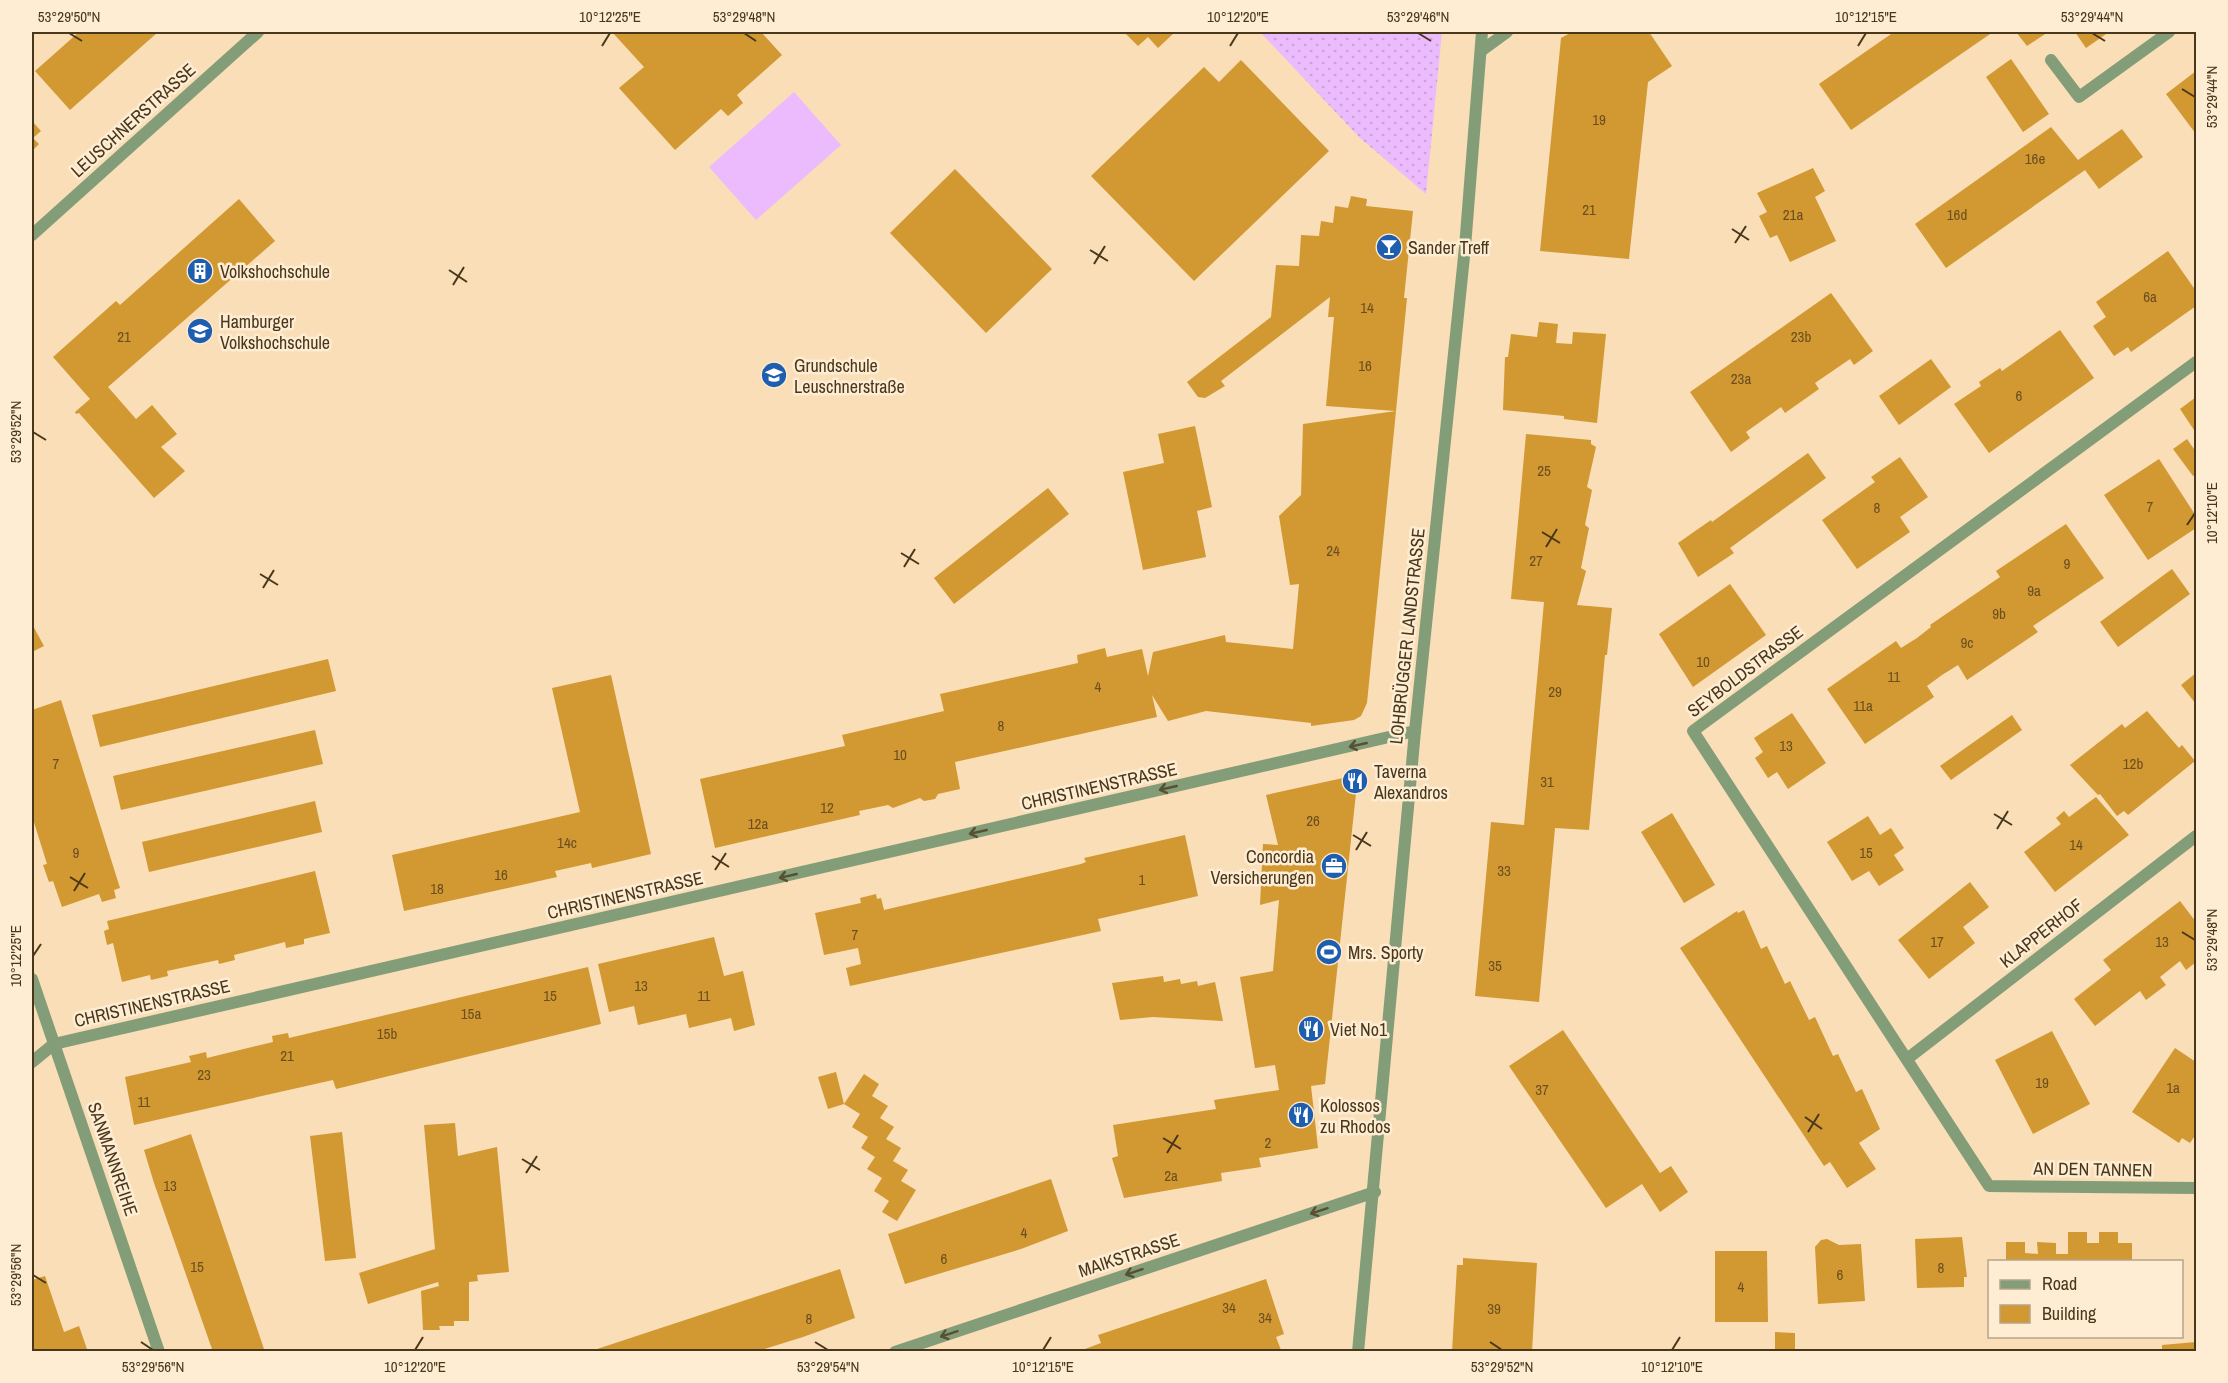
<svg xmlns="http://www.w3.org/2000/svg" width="2228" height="1383" font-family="'Archivo Narrow',sans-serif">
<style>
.grass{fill:url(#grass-dots)}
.pitch{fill:#ecbbfe}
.building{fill:#d29831}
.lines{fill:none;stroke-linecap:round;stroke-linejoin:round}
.minor{stroke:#839d79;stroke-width:12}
.tertiary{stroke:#839d79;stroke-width:12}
.oneway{stroke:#585033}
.ticks{fill:none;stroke:#49371c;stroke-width:2}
.labels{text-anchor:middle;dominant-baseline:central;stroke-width:5;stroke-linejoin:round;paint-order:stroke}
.number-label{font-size:15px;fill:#6b4f21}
.street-label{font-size:18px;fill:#49371c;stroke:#ffedd3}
.poi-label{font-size:18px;fill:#49371c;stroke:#ffedd3;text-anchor:start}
.neatline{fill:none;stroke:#49371c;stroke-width:2}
.ticks-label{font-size:15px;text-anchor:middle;fill:#49371c}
</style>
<defs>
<pattern id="grass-dots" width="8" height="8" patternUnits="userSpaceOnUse" patternTransform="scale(1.5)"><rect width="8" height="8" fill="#ecbbfe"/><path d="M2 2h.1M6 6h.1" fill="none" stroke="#cca1d9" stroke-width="1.8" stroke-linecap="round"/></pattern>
</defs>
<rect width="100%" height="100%" fill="#f9deb7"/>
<path class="grass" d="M1260 32H1442L1426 194 1360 138Z"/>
<path class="pitch" d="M794 92 841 145 756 220 709 167Z"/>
<g class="building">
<path d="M79 32H158L70 110 35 71Z"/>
<path d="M612 32H761L782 55 737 95 743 103 728 116 721 109 675 150 619 88 644 67Z"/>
<path d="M1124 32H1175L1158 48 1148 37 1138 46Z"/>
<path d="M1572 32H1649L1672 66 1648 82 1629 259 1540 251 1561 38Z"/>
<path d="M1894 32H1993L1851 130 1819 84Z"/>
<path d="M2016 32H2048L2027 46Z"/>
<path d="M2075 32H2109L2086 48Z"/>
<path d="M2011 59 2049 114 2023 132 1986 77Z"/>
<path d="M1241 60 1329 151 1194 281 1091 176 1204 67 1219 82Z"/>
<path d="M2196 71V134L2166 94Z"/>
<path d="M32 121 41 131 33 138 39 144 32 151Z"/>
<path d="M2051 127 2078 160 2122 129 2143 157 2099 189 2085 170 1946 268 1915 224Z"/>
<path d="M1813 168 1825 191 1815 197 1836 241 1790 262 1777 235 1770 238 1759 216 1767 212 1757 193Z"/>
<path d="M955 169 1052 269 986 333 890 233Z"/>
<path d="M1351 196 1367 199 1366 206 1413 211 1404 298H1407L1396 411 1367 703 1361 716 1354 720 1311 726V723L1206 711 1168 721 1152 695 1157 717 955 762 960 789 938 794 935 799 924 801 920 798 893 808 888 805 859 811 860 815 715 848 700 779 845 746 842 735 944 711 940 694 1078 663 1077 655 1105 648 1107 657 1142 649 1148 676 1153 652 1225 635 1226 642 1293 649 1299 584 1290 585 1279 516 1301 495 1303 424 1396 411 1326 406 1334 317H1328L1330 297 1221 381 1225 386 1205 398 1198 397 1187 382 1271 317 1276 265 1299 266 1301 235 1319 236 1321 221 1333 223 1335 206 1348 208Z"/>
<path d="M239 199 275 241 108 387 136 419 152 405 177 434 161 447 185 471 154 498 79 413 76 414 75 412 90 399 53 357 116 301 120 305Z"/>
<path d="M2168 251 2196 291V306L2131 352 2128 347 2114 356 2093 326 2106 317 2096 302Z"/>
<path d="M1831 293 1873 351 1854 365 1850 359 1815 383 1819 389 1785 413 1781 407 1746 432 1750 438 1731 452 1690 392Z"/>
<path d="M1539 322 1558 324 1556 343 1572 344 1573 332 1606 334 1597 423 1564 419V416L1503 410 1505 357H1508L1511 334 1537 337Z"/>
<path d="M2060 330 2094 378 1989 453 1954 404 1981 386 1979 382 2000 368 2002 371Z"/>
<path d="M1931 359 1951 387 1899 425 1879 396Z"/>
<path d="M2196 397V433L2180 409Z"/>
<path d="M1195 426 1212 507 1197 511 1206 557 1143 570 1123 472 1164 463 1158 434Z"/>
<path d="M1526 434 1591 440V444L1596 447 1587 487 1592 490 1585 525 1589 528 1581 568 1586 571 1577 605 1612 608 1607 655H1605L1589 830 1555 828 1539 1002 1475 996 1491 822 1524 825 1544 602 1511 599Z"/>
<path d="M2187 439 2196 452V474L2193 476 2173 449Z"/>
<path d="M1808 453 1826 478 1730 548 1734 553 1698 577 1678 543 1711 520 1712 522Z"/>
<path d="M1900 457 1928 497 1900 517 1910 532 1857 569 1822 520 1875 482 1871 477Z"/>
<path d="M2159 459 2196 516V528L2148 560 2104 495Z"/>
<path d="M1048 488 1069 514 954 604 934 578Z"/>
<path d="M2066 524 2104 578 2033 626 2038 632 1967 680 1958 665 1942 675 1927 686 1934 697 1865 744 1827 689 1896 641 1901 648 1917 638 1931 627 1930 625 2000 577 1996 571Z"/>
<path d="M2172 569 2190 594 2118 647 2100 622Z"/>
<path d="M1730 584 1766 635 1693 687 1659 634Z"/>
<path d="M32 624 44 646 32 652Z"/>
<path d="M328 659 336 691 100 747 92 715Z"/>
<path d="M2196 673V704L2181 685Z"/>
<path d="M611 675 651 854 592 868 591 863 555 871 557 877 404 911 392 855 580 812 552 688Z"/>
<path d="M61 700 120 888 114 890 116 898 102 902 99 894 62 907 53 881 49 882 43 865 47 864 32 816V710Z"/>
<path d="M2147 711 2179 748 2182 745 2195 761 2128 815 2124 811 2117 816 2100 794 2098 795 2070 765 2122 724 2125 728Z"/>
<path d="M1792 713 1826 763 1788 789 1777 772 1768 778 1755 758 1763 752 1754 738Z"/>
<path d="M2012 715 2022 730 1951 780 1940 766Z"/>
<path d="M315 730 323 764 121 810 113 776Z"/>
<path d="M1343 778 1356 793 1325 1084 1311 1086 1318 1148 1259 1158 1261 1167 1221 1173 1222 1181 1124 1198 1112 1158 1118 1156 1113 1125 1216 1109 1214 1100 1279 1090 1275 1065 1255 1068 1240 977 1273 971 1279 900 1260 905 1263 844 1278 845 1266 795Z"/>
<path d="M2096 797 2129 835 2055 892 2024 852 2061 824 2056 818 2064 811 2069 817Z"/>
<path d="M315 801 322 832 149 872 142 842Z"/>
<path d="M1672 813 1715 885 1684 903 1641 832Z"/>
<path d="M1868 816 1880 835 1891 828 1904 848 1894 855 1904 870 1879 886 1869 871 1852 881 1827 842Z"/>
<path d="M1185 835 1198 896 1098 919 1101 931 850 986 846 968 861 964 858 948 824 955 815 913 861 903 860 898 876 894 877 899 881 898 884 910 1081 864 1086 862 1084 858Z"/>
<path d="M315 871 330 933 304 939V944L286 948 285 942 234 955 235 960 219 964 218 960 167 971 168 976 151 980 150 975 122 982 113 943 107 945 104 931 109 929 107 921Z"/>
<path d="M1970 882 1989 907 1963 927 1975 943 1929 979 1898 940Z"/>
<path d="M2180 901 2196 922V962L2186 970 2180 961 2160 977 2166 985 2146 1000 2140 991 2095 1026 2074 999 2111 970 2103 960Z"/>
<path d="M1744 910 1761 949 1767 946 1785 984 1790 981 1809 1020 1815 1017 1833 1056 1838 1054 1856 1092 1862 1089 1880 1129 1859 1143 1876 1169 1847 1188 1830 1162 1824 1166 1680 948 1737 911 1738 913Z"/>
<path d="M714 937 724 976 743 971 755 1025 734 1031 731 1018 689 1028 686 1014 638 1025 634 1006 609 1012 598 964Z"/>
<path d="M588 967 601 1024 336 1089 333 1080 134 1125 125 1077 191 1062 189 1056 206 1052 207 1058 273 1042 272 1036 288 1033 289 1038Z"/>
<path d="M1163 976 1164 982 1180 979 1181 984 1197 981 1198 986 1215 982 1223 1021 1153 1017 1120 1020 1112 983Z"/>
<path d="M1563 1030 1660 1173 1671 1166 1688 1192 1660 1212 1642 1184 1606 1208 1509 1066Z"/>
<path d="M2052 1031 2090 1104 2033 1134 1995 1060Z"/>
<path d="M2175 1048 2196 1062V1134L2190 1143 2182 1138 2179 1143 2132 1112Z"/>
<path d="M836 1072 844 1104 864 1074 879 1084 872 1096 888 1106 880 1118 894 1127 886 1139 901 1148 893 1161 908 1170 901 1181 916 1190 897 1221 882 1212 889 1201 874 1191 882 1178 867 1169 875 1157 861 1148 868 1137 852 1127 860 1114 844 1104 828 1109 818 1077Z"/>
<path d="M455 1123 458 1156 497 1147 509 1272 477 1275 478 1281 469 1282V1321H454V1326H439L440 1330H423L421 1291 439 1286 438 1282 368 1304 359 1273 435 1249 424 1125Z"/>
<path d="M342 1132 356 1258 325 1261 310 1136Z"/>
<path d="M191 1134 245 1293 265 1352H213L154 1183 144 1150Z"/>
<path d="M1051 1179 1068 1231 1021 1249 905 1284 888 1234Z"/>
<path d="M2068 1232H2087V1243H2099V1232H2118V1243H2132V1262H2006V1242H2025V1253L2038 1254 2037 1242 2056 1243V1254H2068Z"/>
<path d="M1962 1237 1967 1277H1964V1287L1917 1288 1915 1239Z"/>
<path d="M1827 1239 1839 1245 1861 1244 1865 1301 1818 1304 1815 1247 1821 1240Z"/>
<path d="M1715 1251H1767L1768 1322H1715Z"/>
<path d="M1463 1258 1537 1263 1532 1352H1452L1457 1265H1463Z"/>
<path d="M840 1269 855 1318 803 1337 755 1352H588Z"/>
<path d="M45 1276 64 1332 79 1326 88 1352H32V1280Z"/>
<path d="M1266 1279 1284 1334 1276 1337 1281 1350 1278 1352H1077L1101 1343 1098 1335Z"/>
<path d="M1775 1332 1795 1333V1352H1775Z"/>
<path d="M2196 1342V1352H2162V1345Z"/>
</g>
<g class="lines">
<g class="minor">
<path d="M1481 51 1507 32"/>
<path d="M2051 60 2079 97 2169 32"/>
<path d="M32 235 258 32"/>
<path d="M2196 362 1693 731 1989 1186 2196 1188"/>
<path d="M32 979 159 1352"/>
<path d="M1907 1059 2196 836"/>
<path d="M32 1062 54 1044 1415 731"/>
<path d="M895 1352 1375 1192"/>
</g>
<path class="tertiary" d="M1358 1352 1415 731 1465 247 1482 32"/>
</g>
<defs><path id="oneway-shaft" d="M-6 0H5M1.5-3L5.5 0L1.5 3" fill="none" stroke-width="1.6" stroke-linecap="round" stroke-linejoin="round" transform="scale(1.5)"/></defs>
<g class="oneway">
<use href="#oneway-shaft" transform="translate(1358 745) rotate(167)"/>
<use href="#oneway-shaft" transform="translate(1168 788) rotate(167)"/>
<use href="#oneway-shaft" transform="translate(978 832) rotate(167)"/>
<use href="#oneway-shaft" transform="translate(788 876) rotate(167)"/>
<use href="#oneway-shaft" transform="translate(1319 1211) rotate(162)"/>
<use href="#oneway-shaft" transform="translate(1134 1272) rotate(162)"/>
<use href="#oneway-shaft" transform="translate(949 1334) rotate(162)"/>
</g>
<path class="ticks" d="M69 33 82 41M744 33 756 41M1418 33 1431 41M2092 33 2105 41M602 46 610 33M1230 46 1238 33M1858 46 1866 33M2182 89 2195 97M1732 229 1749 240M1735 243 1746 226M1090 250 1108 261M1094 264 1105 246M449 270 467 282M453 285 464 267M33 432 46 440M2187 525 2195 513M1542 532 1560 543M1546 547 1557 529M901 553 919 564M904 567 915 549M260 574 278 585M263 588 274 570M1994 814 2012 825M1997 829 2008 811M1353 835 1371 846M1356 850 1367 832M712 856 729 867M715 870 726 853M70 877 88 888M74 891 85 873M2182 932 2195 940M33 956 41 944M1805 1117 1822 1129M1808 1132 1819 1114M1163 1138 1181 1149M1167 1153 1178 1135M522 1159 540 1170M526 1173 537 1156M33 1275 46 1283M141 1342 153 1350M815 1342 828 1350M1490 1342 1502 1350M415 1350 423 1337M1043 1350 1051 1337M1672 1350 1680 1337"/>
<defs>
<g id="bar-disc" transform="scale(1.35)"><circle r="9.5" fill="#1f5dae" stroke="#ffedd3"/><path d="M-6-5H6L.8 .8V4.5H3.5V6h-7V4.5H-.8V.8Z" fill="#fff"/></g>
<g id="building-disc" transform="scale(1.35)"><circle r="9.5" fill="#1f5dae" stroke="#ffedd3"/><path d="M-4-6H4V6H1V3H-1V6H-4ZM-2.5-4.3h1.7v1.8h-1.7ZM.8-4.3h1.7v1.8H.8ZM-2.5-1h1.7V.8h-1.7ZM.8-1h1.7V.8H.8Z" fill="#fff"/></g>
<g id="university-disc" transform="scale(1.35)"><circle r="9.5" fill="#1f5dae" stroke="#ffedd3"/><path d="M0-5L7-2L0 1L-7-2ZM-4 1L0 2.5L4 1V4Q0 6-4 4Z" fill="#fff"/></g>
<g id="school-disc" transform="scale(1.35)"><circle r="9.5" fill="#1f5dae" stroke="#ffedd3"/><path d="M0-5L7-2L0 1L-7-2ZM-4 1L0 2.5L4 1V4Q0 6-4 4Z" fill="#fff"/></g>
<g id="restaurant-disc" transform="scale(1.35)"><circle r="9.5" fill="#1f5dae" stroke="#ffedd3"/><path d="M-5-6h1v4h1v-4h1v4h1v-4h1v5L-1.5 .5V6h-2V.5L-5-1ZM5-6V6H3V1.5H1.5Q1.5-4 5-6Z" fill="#fff"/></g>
<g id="office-disc" transform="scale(1.35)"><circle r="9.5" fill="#1f5dae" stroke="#ffedd3"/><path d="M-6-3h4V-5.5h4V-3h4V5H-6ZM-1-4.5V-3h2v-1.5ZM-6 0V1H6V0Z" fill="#fff"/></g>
<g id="stadium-disc" transform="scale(1.35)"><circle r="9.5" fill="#1f5dae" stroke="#ffedd3"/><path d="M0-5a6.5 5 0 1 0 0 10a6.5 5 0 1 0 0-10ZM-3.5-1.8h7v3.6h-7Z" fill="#fff"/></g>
</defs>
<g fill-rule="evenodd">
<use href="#bar-disc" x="1389" y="247"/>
<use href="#building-disc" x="200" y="271"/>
<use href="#university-disc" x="200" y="331"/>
<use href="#school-disc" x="774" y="375"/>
<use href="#restaurant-disc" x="1355" y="781"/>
<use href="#office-disc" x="1334" y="866"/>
<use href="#stadium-disc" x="1329" y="952"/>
<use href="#restaurant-disc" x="1311" y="1029"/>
<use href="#restaurant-disc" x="1301" y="1115"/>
</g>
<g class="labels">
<g class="number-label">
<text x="1599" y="119">19</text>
<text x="2035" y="158">16e</text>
<text x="1589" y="209">21</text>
<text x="1793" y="214">21a</text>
<text x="1957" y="214">16d</text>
<text x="2150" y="296">6a</text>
<text x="1367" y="307">14</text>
<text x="124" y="336">21</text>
<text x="1801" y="336">23b</text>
<text x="1365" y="365">16</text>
<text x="1741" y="378">23a</text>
<text x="2019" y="395">6</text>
<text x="1544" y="470">25</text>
<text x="2150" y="506">7</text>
<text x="1877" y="507">8</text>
<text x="1333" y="550">24</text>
<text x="1536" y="560">27</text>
<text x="2067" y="563">9</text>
<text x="2034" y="590">9a</text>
<text x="1999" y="613">9b</text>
<text x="1967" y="642">9c</text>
<text x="1703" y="661">10</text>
<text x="1894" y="676">11</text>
<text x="1098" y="686">4</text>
<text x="1555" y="691">29</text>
<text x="1863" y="705">11a</text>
<text x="1001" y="725">8</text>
<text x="1786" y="745">13</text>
<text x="900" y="754">10</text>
<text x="56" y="763">7</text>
<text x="2133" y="763">12b</text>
<text x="1547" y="781">31</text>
<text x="827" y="807">12</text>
<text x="1313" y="820">26</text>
<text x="758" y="823">12a</text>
<text x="567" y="842">14c</text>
<text x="2076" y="844">14</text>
<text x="76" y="852">9</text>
<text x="1866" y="852">15</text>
<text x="1504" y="870">33</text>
<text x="501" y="874">16</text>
<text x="1142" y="879">1</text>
<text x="437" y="888">18</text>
<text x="855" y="934">7</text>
<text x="1937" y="941">17</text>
<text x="2162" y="941">13</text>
<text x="1495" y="965">35</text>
<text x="641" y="985">13</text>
<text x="550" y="995">15</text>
<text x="704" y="995">11</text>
<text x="471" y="1013">15a</text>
<text x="387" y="1033">15b</text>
<text x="287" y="1055">21</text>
<text x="204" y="1074">23</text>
<text x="2042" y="1082">19</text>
<text x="2173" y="1087">1a</text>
<text x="1542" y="1089">37</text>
<text x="144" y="1101">11</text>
<text x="1268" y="1142">2</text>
<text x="1171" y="1175">2a</text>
<text x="170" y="1185">13</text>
<text x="1024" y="1232">4</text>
<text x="944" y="1258">6</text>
<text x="197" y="1266">15</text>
<text x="1941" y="1267">8</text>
<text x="1840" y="1274">6</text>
<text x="1741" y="1286">4</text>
<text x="1229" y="1307">34</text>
<text x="1494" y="1308">39</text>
<text x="1265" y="1317">34</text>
<text x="809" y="1318">8</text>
</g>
<g class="street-label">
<text transform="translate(133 120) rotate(-42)">LEUSCHNERSTRASSE</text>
<text transform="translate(1407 636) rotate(-84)">LOHBRÜGGER LANDSTRASSE</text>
<text transform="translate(1745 671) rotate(-37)">SEYBOLDSTRASSE</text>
<text transform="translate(1099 786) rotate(-13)">CHRISTINENSTRASSE</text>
<text transform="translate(625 895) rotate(-13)">CHRISTINENSTRASSE</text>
<text transform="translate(2041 933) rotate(-38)">KLAPPERHOF</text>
<text transform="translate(152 1003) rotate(-13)">CHRISTINENSTRASSE</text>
<text transform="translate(113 1159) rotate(71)">SANMANNREIHE</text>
<text transform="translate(2093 1169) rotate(1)">AN DEN TANNEN</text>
<text transform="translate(1129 1255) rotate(-18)">MAIKSTRASSE</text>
</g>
<g class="poi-label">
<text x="1408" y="247">Sander Treff</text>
<text x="220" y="271">Volkshochschule</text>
<text x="220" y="321">Hamburger<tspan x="220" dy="21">Volkshochschule</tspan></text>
<text x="794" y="365">Grundschule<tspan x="794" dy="21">Leuschnerstraße</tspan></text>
<text x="1374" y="771">Taverna<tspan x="1374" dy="21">Alexandros</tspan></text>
<text x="1314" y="856" text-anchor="end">Concordia<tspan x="1314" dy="21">Versicherungen</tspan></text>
<text x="1348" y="952">Mrs. Sporty</text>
<text x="1330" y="1029">Viet No1</text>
<text x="1320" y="1105">Kolossos<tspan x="1320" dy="21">zu Rhodos</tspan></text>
</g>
</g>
<rect width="2228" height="1383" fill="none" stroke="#ffedd3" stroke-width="66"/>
<rect x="1988" y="1260" width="195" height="78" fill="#ffedd3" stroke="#b6a48a" stroke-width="1.5"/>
<rect x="2000" y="1280" width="30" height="9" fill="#839d79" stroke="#b6a48a" stroke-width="1.5"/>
<text x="2042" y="1290" font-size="18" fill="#49371c">Road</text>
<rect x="2000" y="1305" width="30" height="18" fill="#d29831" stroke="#b6a48a" stroke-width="1.5"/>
<text x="2042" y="1320" font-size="18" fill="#49371c">Building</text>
<rect x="33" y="33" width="2162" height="1317" class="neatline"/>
<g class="ticks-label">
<text x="69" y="22">53°29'50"N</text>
<text x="610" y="22">10°12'25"E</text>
<text x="744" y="22">53°29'48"N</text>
<text x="1238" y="22">10°12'20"E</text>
<text x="1418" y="22">53°29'46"N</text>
<text x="1866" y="22">10°12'15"E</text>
<text x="2092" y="22">53°29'44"N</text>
<text transform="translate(2212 97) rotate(-90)" y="5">53°29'44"N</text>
<text transform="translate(16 432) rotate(-90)" y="5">53°29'52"N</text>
<text transform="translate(2212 513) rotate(-90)" y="5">10°12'10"E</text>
<text transform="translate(2212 940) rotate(-90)" y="5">53°29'48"N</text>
<text transform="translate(16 956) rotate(-90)" y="5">10°12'25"E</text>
<text transform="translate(16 1275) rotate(-90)" y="5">53°29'56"N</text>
<text x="153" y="1372">53°29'56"N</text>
<text x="415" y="1372">10°12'20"E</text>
<text x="828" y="1372">53°29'54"N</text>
<text x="1043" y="1372">10°12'15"E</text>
<text x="1502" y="1372">53°29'52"N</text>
<text x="1672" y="1372">10°12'10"E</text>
</g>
</svg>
